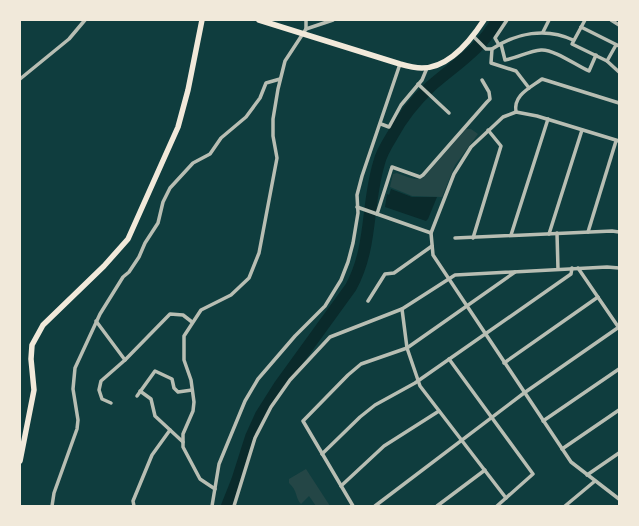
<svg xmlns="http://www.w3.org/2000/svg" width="639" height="526" font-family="Merriweather,serif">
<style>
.green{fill:#244646}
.water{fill:#0a2a2b}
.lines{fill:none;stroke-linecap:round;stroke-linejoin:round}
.river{stroke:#0a2a2b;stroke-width:12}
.minor{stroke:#b8beb3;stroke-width:3.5}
.primary{stroke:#f1e9da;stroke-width:5.5}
</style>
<rect width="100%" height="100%" fill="#0f3d3e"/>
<g class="green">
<path d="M466 129H471L478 134 455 165 442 197 412 196 390 187 393 174 397 173C405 176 416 182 424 177Z"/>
<path d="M306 469 330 506H316L309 496 301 504C295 498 298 491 289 483V479Z"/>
</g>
<path class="water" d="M391 189 412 197H437L428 219 426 221 385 207 387 194 389 195Z"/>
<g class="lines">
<path class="river" d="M227 506 237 481 251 437 261 415 280 385 351 287C373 246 366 206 379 163 381 154 387 144 392 136 402 117 415 101 431 86 455 65 482 49 497 20"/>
<g class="minor">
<path d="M585 20 572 44 607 61 619 72"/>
<path d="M611 20 619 25"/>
<path d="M581 27 619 46"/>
<path d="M306 29 333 20"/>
<path d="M543 32 549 20"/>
<path d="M473 36 486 49H492C516 33 546 27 573 40"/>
<path d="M501 44 505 60C517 58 529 51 541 50 554 49 577 66 589 71L596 55"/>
<path d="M499 45 495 38 507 20"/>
<path d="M492 49 491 63 516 71 529 88"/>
<path d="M607 61 616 45"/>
<path d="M20 79 69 39 85 20"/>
<path d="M418 84 449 113"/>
<path d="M516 112C513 95 530 88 542 79L619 103"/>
<path d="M381 124 389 127 401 105 422 80 427 68"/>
<path d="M619 141 537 116 516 112 503 117 471 147 454 174 431 233 433 255 571 462 619 499"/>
<path d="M357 207 431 233"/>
<path d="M377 214 392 167 420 177 423 175 487 102 490 99 489 92 482 80"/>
<path d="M588 232 616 141"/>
<path d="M557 233 558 269"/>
<path d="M549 234 582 130"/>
<path d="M511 235 548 119"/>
<path d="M455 238 612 231 619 232"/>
<path d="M473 238 501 146 488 130"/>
<path d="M578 268 619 328"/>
<path d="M368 301 385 274 394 273 432 246"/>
<path d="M96 321 125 360"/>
<path d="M449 359 533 474 497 506"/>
<path d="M504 363 598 297"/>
<path d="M140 391 151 399 155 416 183 442"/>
<path d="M137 396 155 371 172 379 174 388 178 392 192 390"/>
<path d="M111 403 102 399 99 390 101 381 125 360 170 314 183 315 192 322"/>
<path d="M543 421 619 369"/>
<path d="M562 449 619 410"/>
<path d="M322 454 360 417 375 405 415 383 571 274 572 268"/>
<path d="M587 475 619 453"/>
<path d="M341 486 384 446 439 411"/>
<path d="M215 489 200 479 183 447V434L193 411 194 402 191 380 184 360V336L201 310 231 295 249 278 259 253 277 158 273 136V119L278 89 285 61 306 29V20"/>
<path d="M506 498 420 386 407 348 402 309 455 275 607 267 619 268"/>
<path d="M52 506 54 493 77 429 78 420 73 389 75 368 100 314 123 277 129 272 139 257 145 243 158 223 163 202 170 188 193 163 210 154 221 138 246 117 260 98 266 83 280 79"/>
<path d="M134 506 133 501 152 455 170 430"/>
<path d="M212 506 219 464 245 401 258 379 295 336 325 306 341 280 348 262 353 243 358 213 357 195 362 176 400 64"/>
<path d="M234 506 255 438 271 407 290 380 330 337 402 309"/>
<path d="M353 506 303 421 348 375 361 364 407 348 515 272"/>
<path d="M375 506 524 393 619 327"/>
<path d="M437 506 485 470"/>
<path d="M565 506 595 481"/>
</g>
<g class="primary">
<path d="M259 20 400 64C407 66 414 68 422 68 449 68 471 40 484 20"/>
<path d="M20 461 34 390 31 359 32 345 43 325 104 266 128 239 178 127 188 90 202 20"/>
</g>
</g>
<rect width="639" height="526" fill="none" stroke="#f1e9da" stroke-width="42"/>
</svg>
